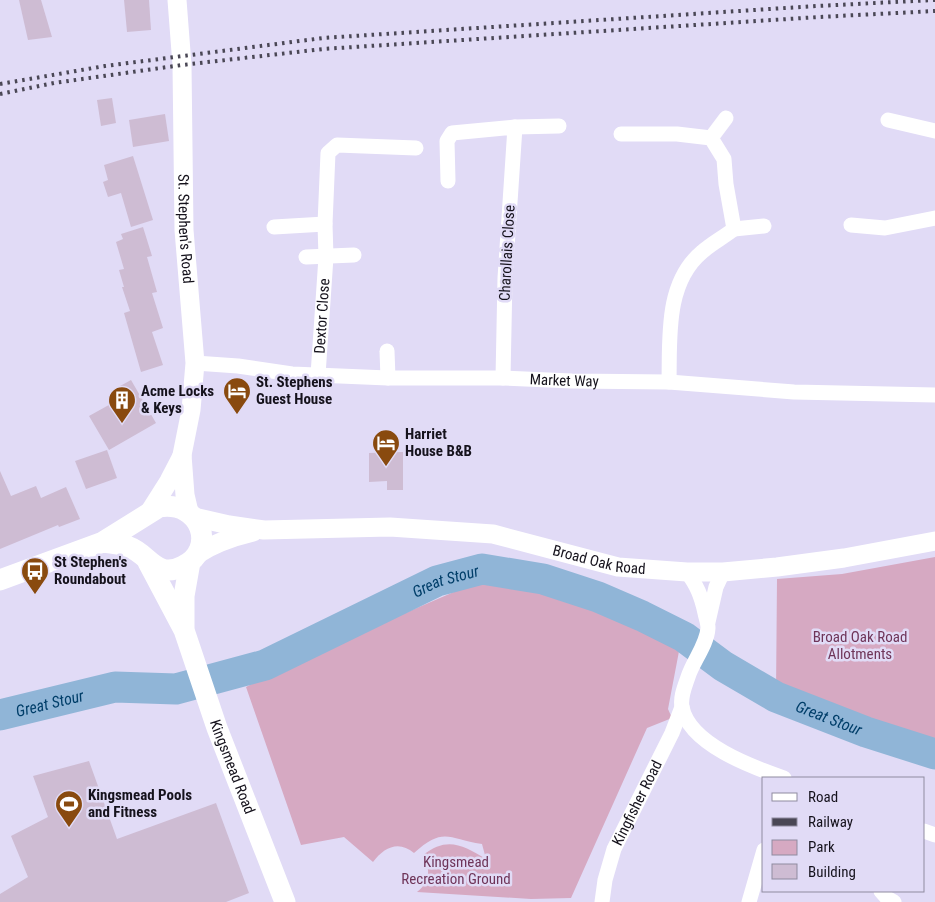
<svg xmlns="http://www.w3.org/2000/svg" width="935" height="902" font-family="'Roboto Condensed',sans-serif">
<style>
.green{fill:#d6a9c2}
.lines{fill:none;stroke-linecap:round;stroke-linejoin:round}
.river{stroke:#90b5d7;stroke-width:31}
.building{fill:#cebcd3}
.minor{stroke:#fff;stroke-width:15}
.tertiary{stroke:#fff;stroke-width:19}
.secondary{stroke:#fff;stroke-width:21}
.rail{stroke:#4a4755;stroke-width:4;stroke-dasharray:2.5 5;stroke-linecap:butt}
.labels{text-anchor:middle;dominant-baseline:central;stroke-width:5;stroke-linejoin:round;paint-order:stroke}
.street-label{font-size:15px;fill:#15121c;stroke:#e1dbf6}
.poi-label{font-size:15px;font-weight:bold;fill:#15121c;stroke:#e1dbf6;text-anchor:start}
.park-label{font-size:15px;fill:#6f3559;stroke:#e1dbf6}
.water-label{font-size:16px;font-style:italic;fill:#003e69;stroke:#e1dbf6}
</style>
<rect width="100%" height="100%" fill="#e1dbf6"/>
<g class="green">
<path d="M935 557V749L868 727 776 693 777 579 842 574Z"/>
<path d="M505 580 567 595 680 646 668 709 672 718 647 728 571 898 531 899 417 892C430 882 431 869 423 855 447 836 463 845 486 859L482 844C448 839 444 826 414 853 399 840 384 847 373 862L344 837 301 845 246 687 299 659 470 585Z"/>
</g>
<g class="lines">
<path class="river" id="s1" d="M0 715 115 687 176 689 265 665 437 581 482 569 543 579 598 597 642 616 684 637 723 666 776 697 866 732 935 754"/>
</g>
<g class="building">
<path d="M19 0H41L52 37 28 40Z"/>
<path d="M124 0H149L151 30 127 32Z"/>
<path d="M112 98 116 123 101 126 97 100Z"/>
<path d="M165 114 169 141 133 147 129 120Z"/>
<path d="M133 156 153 220 131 227 121 193 108 197 103 182 108 180 104 165Z"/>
<path d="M143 227 152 256 147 257 157 292 152 293 163 328 152 332 163 365 141 372 124 313 130 311 122 287H124L119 270 124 269 116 242 123 239 121 234Z"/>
<path d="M131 380 156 423 109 450 89 416 116 401 111 391Z"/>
<path d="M107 450 117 478 86 489 75 461Z"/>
<path d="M403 452V490H387V481L369 482V453Z"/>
<path d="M0 471 11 496 36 486 41 498 66 487 80 519 59 527 58 525 0 549Z"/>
<path d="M89 761 117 839 216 803 249 893 226 902H0V894L28 877 11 836 48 817 33 776Z"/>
</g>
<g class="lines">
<g class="minor">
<path d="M888 120 935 131"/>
<path d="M515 127 559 126"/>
<path d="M621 134H677L711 138 724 159 726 184 734 229C724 237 712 243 702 252 665 283 670 338 669 382"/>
<path d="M711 138 726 118"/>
<path d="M448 181 447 141 452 133 515 127 505 278 503 378"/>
<path d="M851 225 885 228 935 218"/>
<path d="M274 227 325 224"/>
<path d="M734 229 764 226"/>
<path d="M306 257 354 255"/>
<path d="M387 351 388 378"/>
<path id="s2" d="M195 363 238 366 292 374 388 378H503L572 381 669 382 794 392 935 395"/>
<path id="s3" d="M318 375 326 257 325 224 328 153 337 145 416 148"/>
<path d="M687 572C697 586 701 595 705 613 706 618 708 623 708 628 707 645 693 661 688 677 685 686 680 697 682 707 689 744 752 767 784 778"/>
<path d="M708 622 716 587 723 572"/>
<path d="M924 831 935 835"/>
<path d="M881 891 887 898 894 902"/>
<path id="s4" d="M602 902 605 880 614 849 672 733 682 707"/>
<path d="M749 902 764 850"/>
</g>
<g class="tertiary">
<path id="s5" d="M177 0 182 65 184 230 195 363 191 410 182 455 185 495 189 512"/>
<path d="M150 511 169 481 182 456"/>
<path id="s6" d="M194 517 229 525 264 530 390 527 493 534 618 567 687 572H723L777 567 844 558 935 541"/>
<path d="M196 555C214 543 232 537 253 532"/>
</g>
<g class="secondary">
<path id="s7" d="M148 562 184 630 217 728 285 902"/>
<path d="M0 580 103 542 159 507C202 500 217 550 183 566 156 580 149 554 129 547 121 544 112 543 103 542"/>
<path d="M184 627V596L190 562"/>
</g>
<g class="rail">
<path d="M0 84 105 66 323 38 816 6 935 0"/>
<path d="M0 94 54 83 182 65 323 49 819 17 935 11"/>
</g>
</g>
<defs>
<g id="hotel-pin" transform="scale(1.4375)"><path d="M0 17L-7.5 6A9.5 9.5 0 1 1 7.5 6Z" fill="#894a0f" stroke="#e1dbf6"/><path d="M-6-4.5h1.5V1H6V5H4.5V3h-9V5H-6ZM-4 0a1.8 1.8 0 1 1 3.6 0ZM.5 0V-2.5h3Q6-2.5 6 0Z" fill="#fff"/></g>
<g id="building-pin" transform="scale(1.4375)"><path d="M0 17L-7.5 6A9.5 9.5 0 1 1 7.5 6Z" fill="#894a0f" stroke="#e1dbf6"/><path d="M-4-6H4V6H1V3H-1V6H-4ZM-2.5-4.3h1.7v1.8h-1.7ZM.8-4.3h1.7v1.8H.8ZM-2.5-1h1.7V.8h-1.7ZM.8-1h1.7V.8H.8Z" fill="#fff"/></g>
<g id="bus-pin" transform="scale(1.4375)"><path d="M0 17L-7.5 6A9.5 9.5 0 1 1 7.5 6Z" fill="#894a0f" stroke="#e1dbf6"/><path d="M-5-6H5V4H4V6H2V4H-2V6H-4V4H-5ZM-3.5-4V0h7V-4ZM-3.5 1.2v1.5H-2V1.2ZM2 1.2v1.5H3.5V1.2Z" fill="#fff"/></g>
<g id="stadium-pin" transform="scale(1.4375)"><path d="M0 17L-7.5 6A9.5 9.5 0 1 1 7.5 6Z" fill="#894a0f" stroke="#e1dbf6"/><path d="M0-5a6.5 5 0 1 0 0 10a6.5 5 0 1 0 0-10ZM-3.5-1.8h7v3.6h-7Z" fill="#fff"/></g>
</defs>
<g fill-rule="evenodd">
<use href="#hotel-pin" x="237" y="391"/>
<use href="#building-pin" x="122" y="400"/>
<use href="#hotel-pin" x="386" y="443"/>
<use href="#bus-pin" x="35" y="571"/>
<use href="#stadium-pin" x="69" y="804"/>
</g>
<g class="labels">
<g class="street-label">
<text stroke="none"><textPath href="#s5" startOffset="229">St. Stephen's Road</textPath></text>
<text transform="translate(507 253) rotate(-87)">Charollais Close</text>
<text stroke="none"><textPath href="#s3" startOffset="59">Dextor Close</textPath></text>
<text stroke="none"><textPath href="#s2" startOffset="370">Market Way</textPath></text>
<text stroke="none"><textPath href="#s6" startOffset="410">Broad Oak Road</textPath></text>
<text stroke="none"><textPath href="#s7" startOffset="222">Kingsmead Road</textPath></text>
<text stroke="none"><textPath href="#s4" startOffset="106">Kingfisher Road</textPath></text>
</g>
<g class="poi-label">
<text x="256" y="382">St. Stephens<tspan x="256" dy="17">Guest House</tspan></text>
<text x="141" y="391">Acme Locks<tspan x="141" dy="17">&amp; Keys</tspan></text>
<text x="405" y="434">Harriet<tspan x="405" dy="17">House B&amp;B</tspan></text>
<text x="54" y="562">St Stephen's<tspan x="54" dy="17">Roundabout</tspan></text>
<text x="88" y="795">Kingsmead Pools<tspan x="88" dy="17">and Fitness</tspan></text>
</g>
<g class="park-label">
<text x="860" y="637">Broad Oak Road<tspan x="860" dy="17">Allotments</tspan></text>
<text x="456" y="862">Kingsmead<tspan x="456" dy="17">Recreation Ground</tspan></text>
</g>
<g class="water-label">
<text stroke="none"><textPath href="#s1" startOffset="471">Great Stour</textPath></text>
<text stroke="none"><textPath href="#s1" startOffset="51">Great Stour</textPath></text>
<text stroke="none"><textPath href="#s1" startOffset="891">Great Stour</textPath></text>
</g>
</g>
<rect x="762" y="777" width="162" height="115" fill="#e1dbf6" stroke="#8f8b9f"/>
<rect x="772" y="793" width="25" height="8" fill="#ffffff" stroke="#8f8b9f"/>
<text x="808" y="802" font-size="15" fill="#15121c">Road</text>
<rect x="772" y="818" width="25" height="8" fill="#4a4755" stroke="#8f8b9f"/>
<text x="808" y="827" font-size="15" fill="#15121c">Railway</text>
<rect x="772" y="840" width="25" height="15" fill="#d6a9c2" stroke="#8f8b9f"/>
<text x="808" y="852" font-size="15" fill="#15121c">Park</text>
<rect x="772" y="864" width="25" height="15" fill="#cebcd3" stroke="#8f8b9f"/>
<text x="808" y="877" font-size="15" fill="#15121c">Building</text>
</svg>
